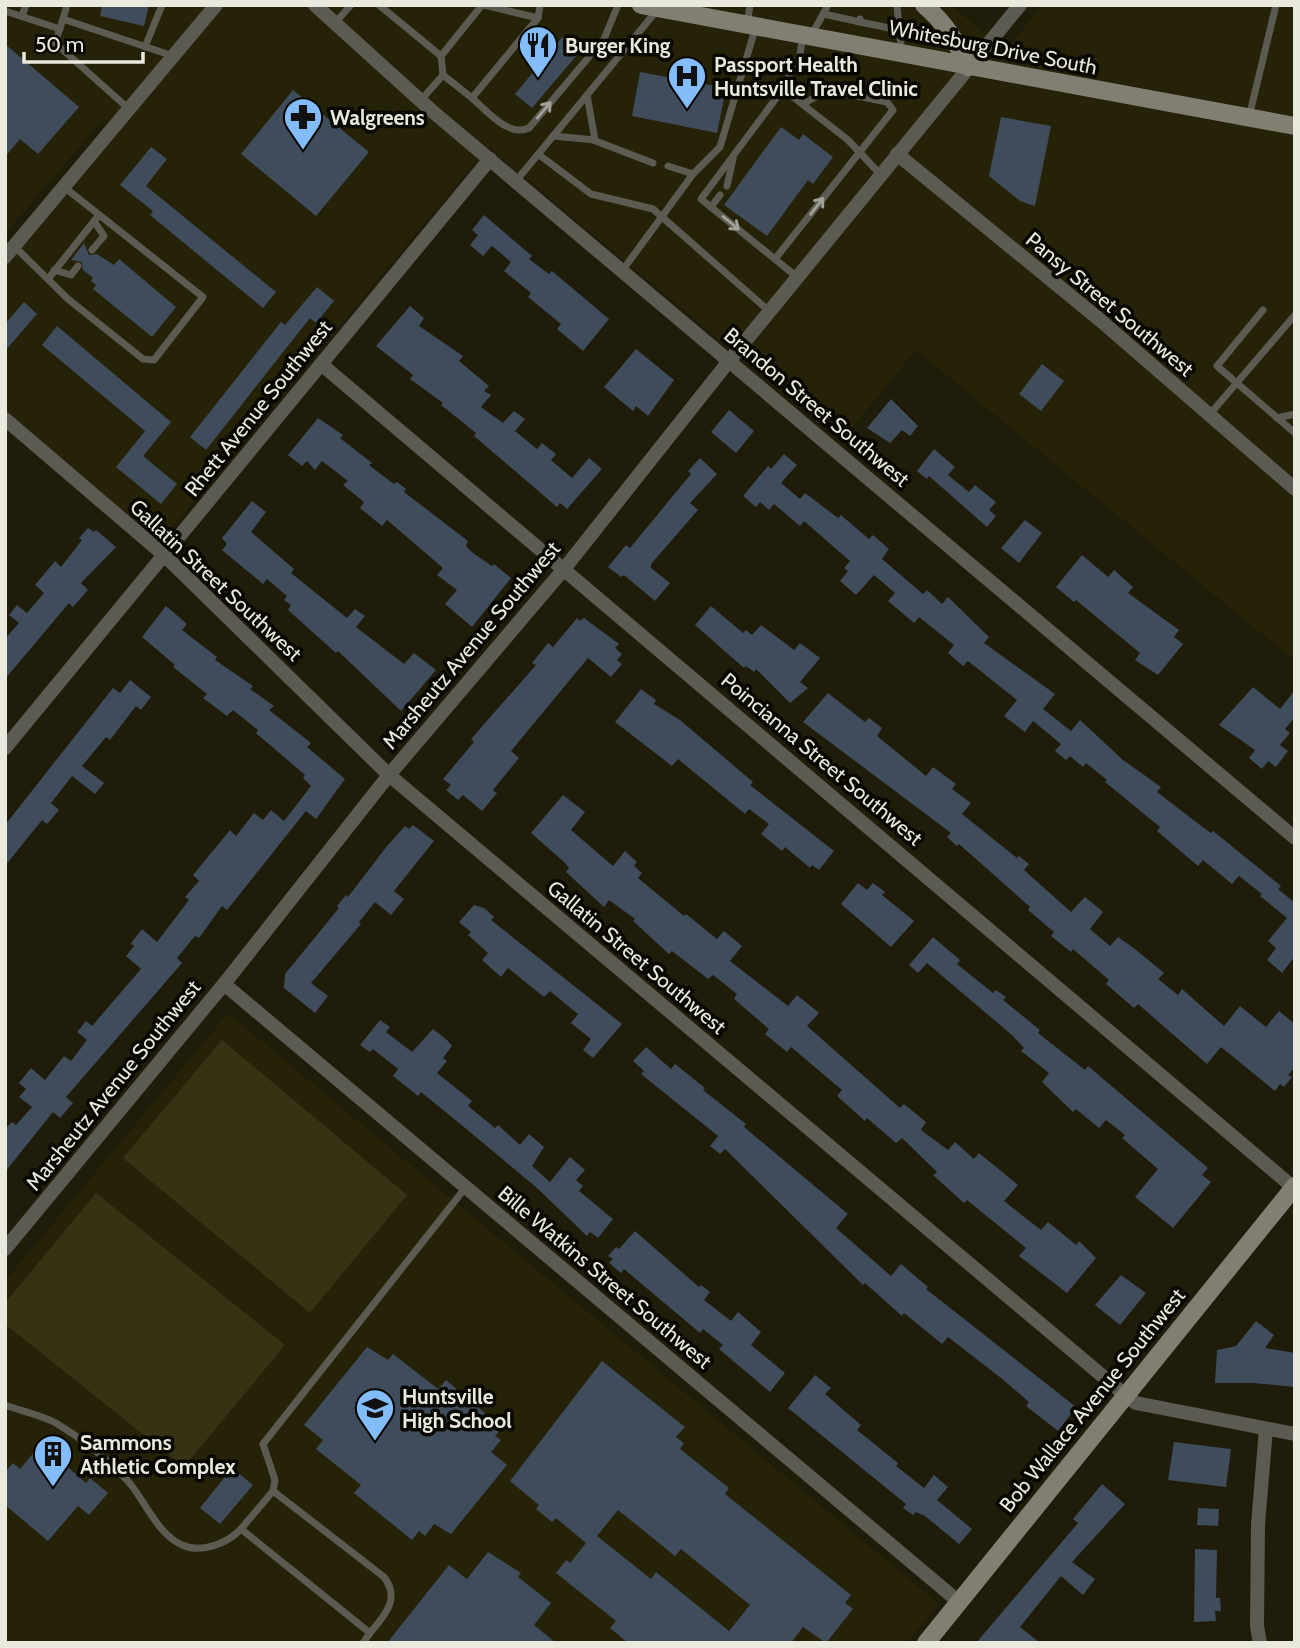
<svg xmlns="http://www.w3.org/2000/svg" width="1300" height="1648" font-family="Cabin,sans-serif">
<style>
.built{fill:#262208}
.green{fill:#373213}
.building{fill:#3e4c5c;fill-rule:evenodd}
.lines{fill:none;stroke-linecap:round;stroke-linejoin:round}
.lane{stroke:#5c5b52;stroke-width:7}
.street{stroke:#5c5b52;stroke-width:14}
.secondary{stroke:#817f71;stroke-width:18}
.oneway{stroke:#a3a298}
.labels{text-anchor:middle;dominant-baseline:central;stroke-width:7;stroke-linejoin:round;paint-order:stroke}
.poi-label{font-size:21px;font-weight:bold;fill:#eae9dd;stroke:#080702;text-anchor:start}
.street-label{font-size:21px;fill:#eae9dd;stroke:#080702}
</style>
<rect width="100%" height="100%" fill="#1f1c0a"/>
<g class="built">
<path d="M5 5H951L1005 51 1043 5H1295V661L916 350 841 441 488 147 160 542 5 411V265L118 130 104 118 5 234Z"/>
<path d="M228 1013 939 1604 907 1643H5V1281Z"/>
</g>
<g class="green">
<path d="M222 1040 407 1195 310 1313 123 1158Z"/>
<path d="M96 1193 285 1345 184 1467 5 1324V1303Z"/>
</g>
<g class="building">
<path d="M102 5H149L144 26 100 16Z"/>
<path d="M564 35 582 49 532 108 515 94Z"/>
<path d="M5 44 79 107 38 154 20 139 5 157Z"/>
<path d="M640 72 726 88 717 133 632 116Z"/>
<path d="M293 90 369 152 316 216 241 154Z"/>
<path d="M1001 117 1051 126 1035 206 1020 201 989 176Z"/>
<path d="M781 127 799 140 803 134 833 157 813 184 808 180 767 236 724 205Z"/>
<path d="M151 147 167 159 146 186 276 292 263 308 150 215 153 211 120 185Z"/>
<path d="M484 215 532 256 529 259 549 274 552 271 609 319 583 351 557 329 561 324 528 297 531 293 504 271 511 262 492 246 483 256 470 245 478 235 472 230Z"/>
<path d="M84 243 89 255 97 254 114 265 119 259 176 307 152 337 93 289 96 285 91 281 93 278 83 270 82 262 71 260Z"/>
<path d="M317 287 334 301 316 323 310 318 206 450 190 437 281 322 285 325Z"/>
<path d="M24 302 37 314 5 351V324Z"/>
<path d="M410 306 424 318 419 326 463 356 459 361 489 386 484 391 491 395 481 407 503 423 514 411 525 419 515 431 537 449 542 443 556 454 551 460 572 478 589 458 602 469 567 509 560 503 557 507 474 436 476 433 441 405 443 403 410 379 413 375 376 346Z"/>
<path d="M57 326 171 422 143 456 177 484 161 504 116 467 145 431 42 345Z"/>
<path d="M636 349 674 380 648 416 636 406 633 411 604 387Z"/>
<path d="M1042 364 1064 381 1041 411 1019 394Z"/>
<path d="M891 399 918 426 910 436 902 430 890 443 867 428Z"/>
<path d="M729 410 754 431 736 453 711 432Z"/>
<path d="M318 418 343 435 340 438 372 463 369 465 374 469 394 484 397 482 406 489 404 492 468 541 466 546 473 553 492 566 494 564 511 578 472 627 445 604 457 590 437 575 443 568 387 520 382 526 360 508 364 502 343 485 348 481 322 461 315 470 307 461 302 466 288 455Z"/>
<path d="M934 449 955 467 948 475 969 492 975 485 996 502 989 510 996 516 987 527 929 476 927 479 917 471Z"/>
<path d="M784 454 797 465 781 483 800 499 805 493 838 518 841 515 869 539 873 535 889 549 882 559 923 594 927 590 942 604 948 597 989 637 984 643 1055 694 1043 709 1071 731 1080 720 1123 760 1161 787 1157 792 1200 825 1211 833 1213 831 1281 886 1278 889 1295 903V956L1282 973 1267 960 1276 948 1268 941 1287 918 1260 896 1262 894 1239 876 1232 884 1203 860 1198 866 1157 831 1160 827 1105 782 1107 780 1086 763 1083 767 1070 756 1066 760 1055 751 1061 744 1033 721 1025 732 1004 716 1017 700 968 661 963 666 948 653 954 645 919 617 914 623 888 601 895 593 874 575 856 595 840 581 848 571 844 568 850 561 804 521 800 526 774 504 769 510 760 502 756 507 743 496 768 466 771 469Z"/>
<path d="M700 458 717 474 690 503 698 510 651 564V568L670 583 655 601 624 575 621 577 608 567 626 545 630 548 691 474 688 471Z"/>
<path d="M252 501 266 512 251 532 294 569 291 573 347 618 355 609 365 616 356 627 404 664 414 653 436 670 401 711 338 651 336 653 288 610 291 605 284 600 287 596 267 579 263 584 222 550 227 544 222 538Z"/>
<path d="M1025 520 1042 533 1019 563 1001 548Z"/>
<path d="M88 528 94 532 96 530 116 547 81 583 88 590 73 607 69 603 5 679V639L19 623 9 615 17 605 27 613 44 593 35 585 55 561 61 567 82 540 79 538Z"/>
<path d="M1082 555 1108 577 1114 570 1133 587 1128 593 1179 630 1174 637 1183 644 1158 675 1135 660 1140 653 1076 600 1074 602 1056 587Z"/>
<path d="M166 606 187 624 182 630 217 657 215 660 253 686 250 689 274 706 269 710 311 743 307 747 345 779 316 819 306 811 227 910 222 906 199 938 195 936 177 958 182 963 66 1097 73 1103 60 1118 53 1112 5 1172V1129L12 1122 16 1125 32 1107 19 1097 26 1089 19 1083 31 1068 45 1080 64 1056 71 1061 87 1040 77 1032 86 1021 92 1026 141 969 126 956 134 946 131 943 142 929 157 942 189 900 185 897 199 881 193 875 230 830 236 836 254 813 263 820 271 810 284 821 311 786 303 778 305 775 256 733 258 730 233 710 227 716 203 698 207 694 173 667 175 665 142 637Z"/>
<path d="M711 606 743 633 746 630 752 635 761 625 794 650 800 643 820 658 800 682 808 688 790 703 756 669 754 672 746 666 744 668 695 625Z"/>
<path d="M577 618 580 621 584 618 619 644 615 648 622 654 617 660 622 664 611 677 588 658 511 751 519 758 493 790 497 793 482 811 463 795 458 800 446 790 451 785 443 779 474 742 471 739 536 665 532 663 548 643 553 647Z"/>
<path d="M130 680 151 697 141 710 136 706 110 740 106 737 82 766 104 783 95 794 72 776 51 803 59 810 47 824 42 820 5 866V825L113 688 120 693Z"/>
<path d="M1253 687 1280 709 1295 690V717L1285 729 1290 733 1280 745 1288 751 1276 767 1268 761 1262 769 1249 758 1255 750 1219 725Z"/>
<path d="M641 689 656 700 654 704 680 720 753 782 750 785 834 851 819 870 812 865 810 868 785 847 782 851 761 834 769 824 749 809 745 814 678 759 672 766 615 722Z"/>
<path d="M828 693 865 722 869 718 882 728 877 736 926 776 933 767 956 784 952 789 971 803 962 814 1017 858 1019 856 1029 864 1024 870 1071 912 1085 897 1103 912 1090 929 1110 946 1118 937 1135 949 1164 973 1158 979 1178 995 1182 989 1224 1026 1240 1006 1266 1027 1279 1011 1295 1024V1067L1288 1075 1292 1077 1284 1087 1280 1084 1275 1091 1221 1047 1207 1064 1138 1004 1134 1008 1106 984 1109 980 1073 949 1071 952 1051 936 1054 932 1028 910 1030 907 959 844 957 846 947 837 951 833 803 722Z"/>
<path d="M563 795 585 812 571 830 613 866 625 851 637 862 634 866 642 873 638 878 684 916 686 914 717 939 724 931 742 946 730 961 788 1006 797 995 819 1013 807 1026 900 1108 904 1104 926 1122 921 1130 948 1150 955 1142 974 1159 979 1153 1018 1185 1004 1201 1041 1230 1048 1222 1076 1245 1079 1241 1096 1258 1067 1293 1019 1256 1026 1248 967 1200 964 1203 933 1175 937 1172 902 1138 896 1143 867 1118 865 1121 837 1096 842 1090 791 1047 787 1052 765 1034 769 1029 734 999 737 994 713 975 708 979 672 951 669 954 633 921 635 919 609 900 604 907 566 872 569 868 564 862 531 833Z"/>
<path d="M413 825 434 841 394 891 404 899 391 915 375 902 359 922 361 924 311 983 328 996 315 1013 284 988 285 974 339 908 337 906 346 895 348 897 387 846 405 826 409 829Z"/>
<path d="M858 883 867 890 873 883 885 892 882 895 914 921 891 947 841 904Z"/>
<path d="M474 905 484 908 494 917 491 920 622 1024 593 1058 583 1050 591 1039 571 1023 578 1014 550 991 544 997 508 968 501 977 482 960 488 953 468 935 471 932 459 922Z"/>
<path d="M933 937 960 960 957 964 993 993 996 990 1006 997 1003 1000 1040 1030 1038 1033 1085 1070 1088 1066 1208 1168 1202 1175 1211 1182 1173 1228 1135 1197 1158 1169 1122 1138 1125 1135 1106 1120 1099 1128 1076 1109 1073 1112 1042 1082 1049 1073 1021 1051 1024 1048 1013 1036 927 963 918 973 909 965Z"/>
<path d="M380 1020 390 1027 386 1032 412 1052 433 1029 447 1040 452 1046 443 1058 447 1061 437 1073 472 1101 468 1106 495 1128 498 1125 520 1145 529 1134 544 1147 532 1166 550 1182 570 1157 585 1170 576 1180 583 1186 579 1191 613 1219 598 1238 590 1232 587 1236 537 1188 464 1127 421 1092 418 1096 393 1076 398 1069 373 1049 370 1052 360 1045Z"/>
<path d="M646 1047 671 1069 675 1064 705 1088 703 1090 746 1124 744 1127 848 1214 836 1228 891 1276 901 1264 928 1287 926 1289 1076 1407 1058 1431 1026 1406 1029 1402 1001 1378 948 1337 942 1344 904 1313 902 1316 865 1283 863 1285 725 1149 720 1154 710 1146 718 1136 641 1074 644 1071 633 1061Z"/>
<path d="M635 1231 699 1287 701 1285 710 1292 704 1300 731 1321 738 1312 761 1332 751 1345 785 1373 770 1392 719 1349 723 1345 703 1329 700 1333 624 1269 621 1273 609 1263 613 1259 608 1256 616 1247 619 1249Z"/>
<path d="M1121 1275 1146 1293 1120 1325 1095 1305Z"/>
<path d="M1256 1321 1274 1335 1265 1348 1295 1353V1387L1253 1383H1215L1217 1350 1236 1346Z"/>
<path d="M367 1347 388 1360 393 1354 438 1389 446 1380 502 1428 495 1436 501 1440 491 1452 507 1465 451 1534 434 1524 425 1536 419 1531 412 1540 354 1493 361 1485 316 1449 323 1440 304 1425Z"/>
<path d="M602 1361 685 1427 676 1437 684 1443 680 1449 729 1488 725 1494 851 1595 845 1603 853 1609 826 1643 803 1627 791 1643H628L610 1628 616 1621 556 1573 566 1560 570 1563 586 1543 556 1518 552 1522 536 1509 539 1505 510 1481ZM618 1510 675 1556 681 1549 750 1605 729 1631 656 1572 651 1579 597 1536Z"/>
<path d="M815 1375 831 1388 825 1394 861 1425 857 1430 898 1463 896 1466 924 1488 934 1475 948 1487 937 1500 972 1529 959 1544 925 1516 916 1512 913 1515 903 1508 906 1504 788 1408Z"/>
<path d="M1174 1442 1231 1449 1226 1487 1168 1480Z"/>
<path d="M41 1444 86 1483 90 1478 108 1493 89 1515 78 1506 48 1541 5 1505V1472L13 1463 20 1469Z"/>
<path d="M232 1468 253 1485 220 1524 200 1508Z"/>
<path d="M1102 1484 1125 1504 1072 1562 1095 1579 1083 1595 1061 1576 1020 1627 1040 1643H976L1078 1523 1073 1519Z"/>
<path d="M1198 1508 1219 1509 1218 1526 1197 1525Z"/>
<path d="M1195 1549 1217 1550 1216 1598H1220L1221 1611H1215L1216 1621 1194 1622Z"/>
<path d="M488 1552 521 1573 518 1577 551 1603 534 1625 556 1643H387L449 1565 467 1579Z"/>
</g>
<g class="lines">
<g class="lane">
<path d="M379 5 441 56 482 5"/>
<path d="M484 5 538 18"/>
<path d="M5 11 60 29"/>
<path d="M824 14 860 22V19"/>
<path d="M22 16 26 5"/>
<path d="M63 19 67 5"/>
<path d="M860 22 899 30 897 5"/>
<path d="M335 23 351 5"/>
<path d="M747 25 750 5"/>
<path d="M899 30 902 53"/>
<path d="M812 34 827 7"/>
<path d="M145 47 162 5"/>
<path d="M443 75 472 98 538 18 540 5"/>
<path d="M783 89 800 54 803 35"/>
<path d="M472 98C486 110 509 138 529 128L604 39 618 5"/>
<path d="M421 100 443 75 441 56"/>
<path d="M129 109 55 43 63 19 173 56"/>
<path d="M1249 117 1276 5"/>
<path d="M553 136 595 140 587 95"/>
<path d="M593 140 653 163"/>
<path d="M538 154 591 194 653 209 769 311"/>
<path d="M668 166 693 174 720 147 756 26"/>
<path d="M516 181 658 9"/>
<path d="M727 186 733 159"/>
<path d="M711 207 720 195"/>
<path d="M14 246 68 299 143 359 154 360 203 297 64 187"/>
<path d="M92 250 104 236 94 221"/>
<path d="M775 259 893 110 887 102 828 90 803 104"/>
<path d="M54 270 71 275 78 266"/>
<path d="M622 271 693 174"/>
<path d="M797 277 701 199 783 89 848 140 880 174"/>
<path d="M48 279 99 215"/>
<path d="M1263 310 1217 366 1295 433"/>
<path d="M1210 414 1295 315"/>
<path d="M1277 418 1295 414"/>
<path d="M5 1405C21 1411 41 1415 56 1423 81 1438 107 1459 127 1480 145 1500 157 1534 182 1545 201 1554 228 1543 241 1529L370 1633 363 1643"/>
<path d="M273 1491 275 1480 263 1444 466 1187"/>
<path d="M241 1529 273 1491 384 1577C401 1599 384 1616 370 1633"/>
</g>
<g class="street">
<path d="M315 5 432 111 1295 838"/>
<path d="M897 154 1100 320 1295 489"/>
<path d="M5 257 216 5"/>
<path d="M321 364 1294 1188"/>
<path d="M5 419 164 555 389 775 1125 1395 1136 1403 1295 1434"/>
<path d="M5 748 490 159"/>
<path d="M224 984 959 1602"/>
<path d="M5 1249 224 984 389 775 564 569 729 361 1020 5"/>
<path d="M1260 1643 1257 1626 1258 1524 1266 1429"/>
</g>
<g class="secondary">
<path d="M641 5 1295 126"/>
<path d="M924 5C945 23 957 42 968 67"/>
<path d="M926 1643 1295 1186"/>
</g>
</g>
<defs><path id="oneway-shaft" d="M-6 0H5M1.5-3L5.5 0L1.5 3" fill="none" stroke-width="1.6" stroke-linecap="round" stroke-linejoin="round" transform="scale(1.75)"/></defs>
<g class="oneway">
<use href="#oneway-shaft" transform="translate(544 110) rotate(-50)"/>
<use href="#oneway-shaft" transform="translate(817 206) rotate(-52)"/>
<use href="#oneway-shaft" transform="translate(731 223) rotate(39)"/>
</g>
<defs>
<g id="restaurant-pin" transform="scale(2.0125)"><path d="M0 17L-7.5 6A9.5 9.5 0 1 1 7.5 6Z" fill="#83bcfb" stroke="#080702"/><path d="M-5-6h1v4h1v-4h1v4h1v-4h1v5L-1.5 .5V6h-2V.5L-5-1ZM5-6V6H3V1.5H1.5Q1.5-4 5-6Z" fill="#111"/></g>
<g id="hospital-pin" transform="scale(2.0125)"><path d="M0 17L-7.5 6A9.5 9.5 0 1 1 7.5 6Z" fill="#83bcfb" stroke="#080702"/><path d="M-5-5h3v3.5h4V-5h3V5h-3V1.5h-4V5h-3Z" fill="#111"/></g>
<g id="pharmacy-pin" transform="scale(2.0125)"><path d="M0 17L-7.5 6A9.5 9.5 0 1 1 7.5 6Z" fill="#83bcfb" stroke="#080702"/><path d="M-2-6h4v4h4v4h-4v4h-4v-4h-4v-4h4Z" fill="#111"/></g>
<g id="school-pin" transform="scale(2.0125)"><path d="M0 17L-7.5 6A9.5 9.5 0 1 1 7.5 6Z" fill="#83bcfb" stroke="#080702"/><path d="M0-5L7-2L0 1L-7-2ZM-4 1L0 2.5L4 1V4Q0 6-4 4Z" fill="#111"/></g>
<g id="building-pin" transform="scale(2.0125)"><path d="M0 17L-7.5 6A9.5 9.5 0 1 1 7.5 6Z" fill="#83bcfb" stroke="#080702"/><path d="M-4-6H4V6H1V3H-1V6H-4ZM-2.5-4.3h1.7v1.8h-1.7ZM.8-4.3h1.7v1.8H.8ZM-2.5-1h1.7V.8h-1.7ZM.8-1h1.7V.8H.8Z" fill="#111"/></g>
</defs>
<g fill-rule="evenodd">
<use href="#restaurant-pin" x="538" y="45"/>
<use href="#hospital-pin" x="687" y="76"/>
<use href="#pharmacy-pin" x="303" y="117"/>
<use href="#school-pin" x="375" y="1408"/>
<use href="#building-pin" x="53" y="1454"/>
</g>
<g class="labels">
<g class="poi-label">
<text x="565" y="45">Burger King</text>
<text x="714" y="64">Passport Health<tspan x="714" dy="24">Huntsville Travel Clinic</tspan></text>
<text x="330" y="117">Walgreens</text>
<text x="402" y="1396">Huntsville<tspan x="402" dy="24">High School</tspan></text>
<text x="80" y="1442">Sammons<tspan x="80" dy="24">Athletic Complex</tspan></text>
</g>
<g class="street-label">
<text transform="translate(993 47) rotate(11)">Whitesburg Drive South</text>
<text transform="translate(1110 304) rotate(40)">Pansy Street Southwest</text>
<text transform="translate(817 407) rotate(40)">Brandon Street Southwest</text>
<text transform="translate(258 408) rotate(-51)">Rhett Avenue Southwest</text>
<text transform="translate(216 580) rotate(43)">Gallatin Street Southwest</text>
<text transform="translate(471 645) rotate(-50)">Marsheutz Avenue Southwest</text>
<text transform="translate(822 759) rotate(40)">Poincianna Street Southwest</text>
<text transform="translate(637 957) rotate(40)">Gallatin Street Southwest</text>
<text transform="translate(113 1085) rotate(-51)">Marsheutz Avenue Southwest</text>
<text transform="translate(605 1277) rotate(40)">Bille Watkins Street Southwest</text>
<text transform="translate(1092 1400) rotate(-51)">Bob Wallace Avenue Southwest</text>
</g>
</g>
<rect width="1300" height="1648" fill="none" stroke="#eae9dd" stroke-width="14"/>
<path d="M24 52v10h119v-10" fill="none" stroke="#eae9dd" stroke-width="3.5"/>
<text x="35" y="52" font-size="21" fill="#eae9dd" stroke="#080702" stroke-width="5" paint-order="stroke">50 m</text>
</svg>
